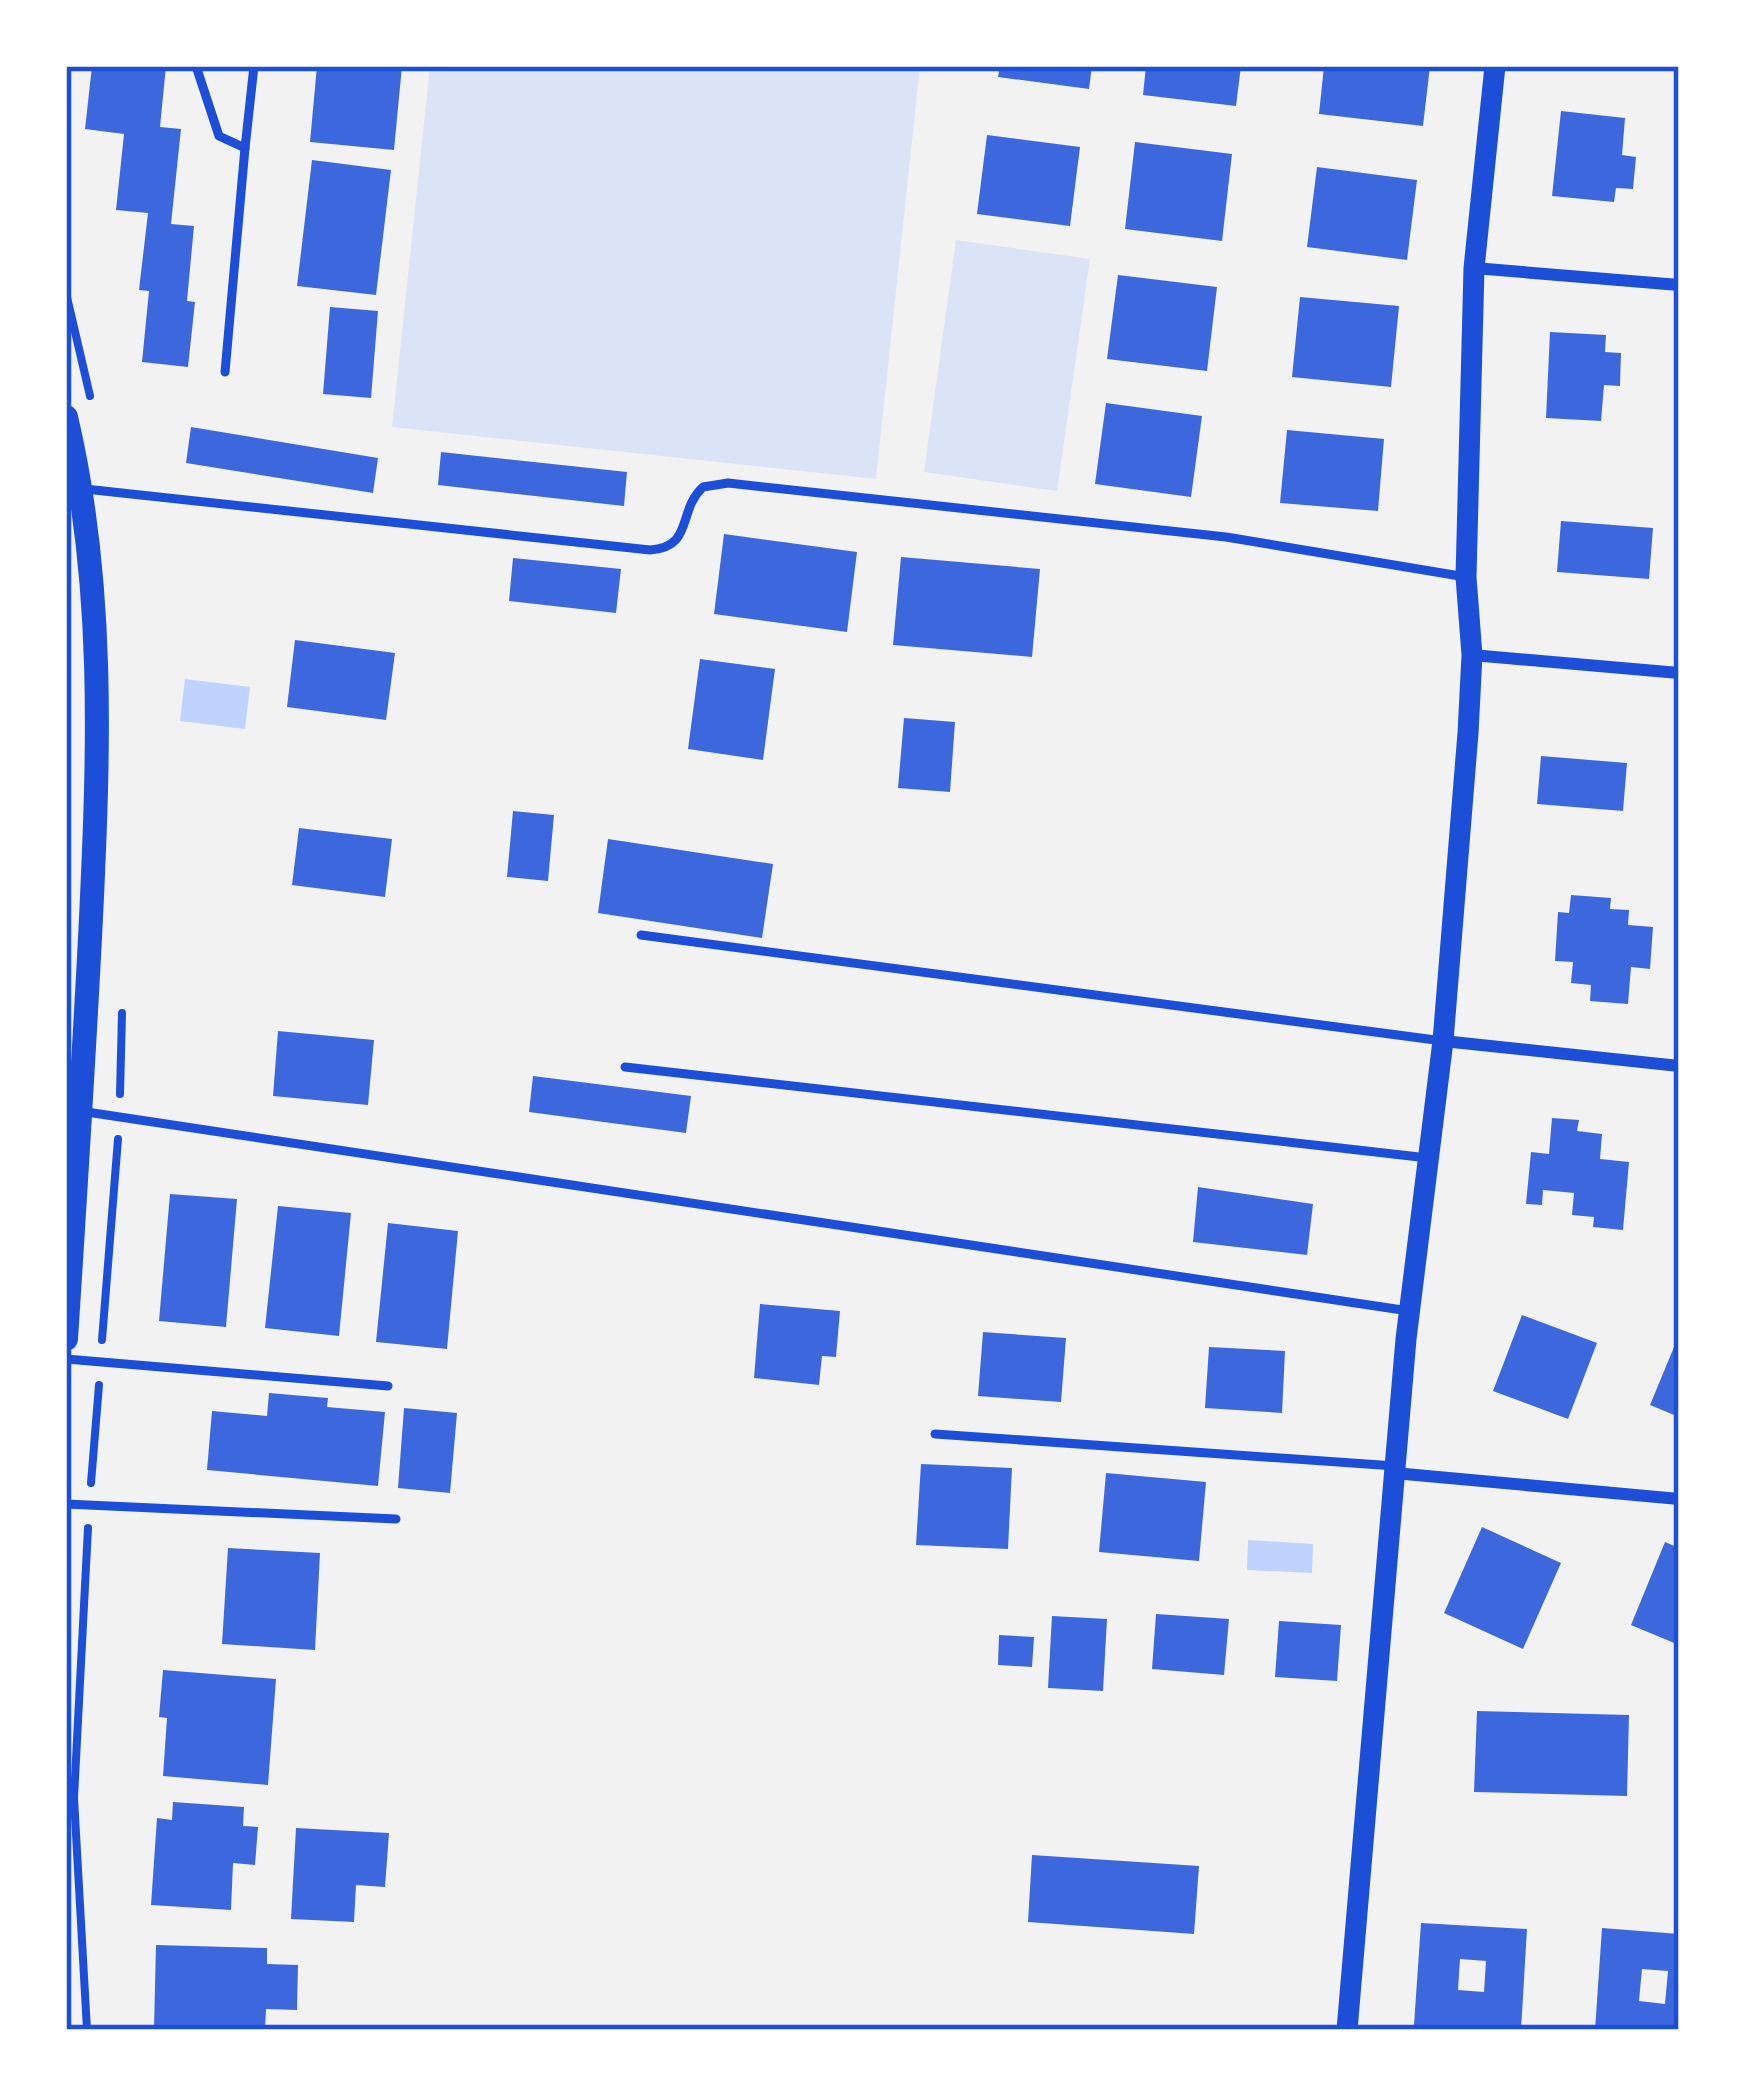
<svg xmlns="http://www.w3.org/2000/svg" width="1745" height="2096" font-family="Karla,sans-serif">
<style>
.green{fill:#dbe4f7}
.water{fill:#bfd3fe}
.building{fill:#3d67dc;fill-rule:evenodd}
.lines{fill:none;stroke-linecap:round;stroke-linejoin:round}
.path{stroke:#1d4ed8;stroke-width:8}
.service{stroke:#1d4ed8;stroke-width:9}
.minor{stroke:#1d4ed8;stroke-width:12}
.tertiary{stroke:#1d4ed8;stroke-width:21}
.secondary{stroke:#1d4ed8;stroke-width:24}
.neatline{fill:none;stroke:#1d4ed8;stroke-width:4.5}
</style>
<rect width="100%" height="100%" fill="#f2f2f2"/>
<g class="green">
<path d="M430 66H920L876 479 392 427Z"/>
<path d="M956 240 1090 259 1057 491 924 472Z"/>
</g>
<g class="water">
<path d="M185 679 250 687 245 729 180 721Z"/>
<path d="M1248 1540 1313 1544 1312 1573 1247 1570Z"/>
</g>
<g class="building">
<path d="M92 66H166L160 127 181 129 171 224 194 226 187 301 195 302 188 367 142 362 149 291 139 290 148 213 116 210 124 134 85 129Z"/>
<path d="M317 66H402L394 150 310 142Z"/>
<path d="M1000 66H1092L1089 89 998 77Z"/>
<path d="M1146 66H1241L1236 106 1143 95Z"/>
<path d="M1324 66H1430L1423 126 1319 114Z"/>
<path d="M1561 111 1625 118 1622 155 1636 157 1633 189 1616 188 1614 202 1552 196Z"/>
<path d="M987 135 1080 147 1070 226 977 214Z"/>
<path d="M1135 142 1232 154 1222 241 1125 229Z"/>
<path d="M312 160 391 170 376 295 297 286Z"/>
<path d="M1317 167 1417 180 1407 260 1307 247Z"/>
<path d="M1118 275 1217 287 1207 371 1107 359Z"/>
<path d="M1300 297 1399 306 1391 387 1292 377Z"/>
<path d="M330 307 378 311 371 398 323 394Z"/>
<path d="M1550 332 1606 335 1605 352 1621 353 1620 386 1604 385 1601 421 1546 418Z"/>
<path d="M1106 403 1202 416 1191 497 1095 484Z"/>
<path d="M191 427 378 458 373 493 186 463Z"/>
<path d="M1287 430 1384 439 1378 511 1280 503Z"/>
<path d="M441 452 627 472 624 506 438 485Z"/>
<path d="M1561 521 1653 528 1649 579 1557 572Z"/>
<path d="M724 534 857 552 847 632 714 614Z"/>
<path d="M901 557 1040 569 1032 657 893 645Z"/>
<path d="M513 558 621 569 616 613 509 601Z"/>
<path d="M295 640 395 653 386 720 287 707Z"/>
<path d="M700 659 775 669 763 760 688 749Z"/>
<path d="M904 718 955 722 950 792 898 788Z"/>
<path d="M1541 756 1627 763 1623 811 1537 804Z"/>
<path d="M513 811 554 815 548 881 507 877Z"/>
<path d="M299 828 392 839 385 897 292 885Z"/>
<path d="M608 839 773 864 762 938 598 913Z"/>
<path d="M1571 895 1611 898 1610 909 1629 910 1628 925 1653 927 1650 969 1631 967 1628 1004 1590 1001 1591 985 1571 983 1573 962 1555 961 1558 912 1569 913Z"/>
<path d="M278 1031 374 1040 368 1105 273 1096Z"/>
<path d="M533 1076 691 1096 686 1133 529 1112Z"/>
<path d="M1552 1118 1579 1120 1577 1131 1602 1134 1600 1159 1629 1162 1623 1230 1593 1227 1594 1217 1572 1215 1574 1193 1543 1190 1542 1205 1526 1204 1531 1152 1549 1154Z"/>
<path d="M1198 1187 1313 1204 1307 1255 1193 1242Z"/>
<path d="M170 1194 237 1199 226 1327 159 1321Z"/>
<path d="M278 1206 351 1213 339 1336 265 1328Z"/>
<path d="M388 1223 458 1231 447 1349 376 1342Z"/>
<path d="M760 1304 840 1311 836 1357 822 1356 819 1385 754 1378Z"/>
<path d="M1522 1315 1597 1343 1568 1419 1493 1391Z"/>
<path d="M983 1332 1066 1338 1061 1402 978 1396Z"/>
<path d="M1679 1335V1417L1650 1405Z"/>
<path d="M1209 1347 1285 1351 1282 1413 1205 1408Z"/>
<path d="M269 1393 328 1398 327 1407 385 1412 378 1486 207 1470 212 1411 267 1416Z"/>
<path d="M404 1408 457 1413 450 1493 398 1488Z"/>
<path d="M921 1464 1012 1468 1008 1549 916 1545Z"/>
<path d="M1106 1473 1206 1482 1199 1561 1099 1552Z"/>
<path d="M1482 1527 1561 1563 1523 1649 1444 1613Z"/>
<path d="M1665 1542 1679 1548V1645L1631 1625Z"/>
<path d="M228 1548 320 1553 315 1650 222 1644Z"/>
<path d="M1156 1614 1229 1619 1224 1675 1152 1669Z"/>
<path d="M1052 1616 1107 1619 1103 1691 1048 1688Z"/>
<path d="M1279 1621 1341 1625 1337 1681 1275 1677Z"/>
<path d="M999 1635 1034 1637 1032 1667 998 1665Z"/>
<path d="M163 1670 276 1679 268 1785 163 1776 167 1718 159 1717Z"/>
<path d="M1477 1711 1629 1715 1627 1796 1474 1792Z"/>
<path d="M173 1802 244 1807 243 1826 258 1827 255 1865 233 1863 231 1910 151 1905 157 1818 172 1820Z"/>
<path d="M296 1828 389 1833 385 1887 356 1885 354 1922 291 1919Z"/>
<path d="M1032 1855 1199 1866 1194 1934 1028 1922Z"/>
<path d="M1421 1923 1527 1929 1521 2030 1414 2025ZM1460 1959 1486 1961 1484 1992 1458 1990Z"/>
<path d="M1602 1928 1679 1934V2030H1595ZM1642 1969 1668 1971 1665 2004 1639 2001Z"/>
<path d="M156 1945 267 1948V1964L298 1965 297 2010 266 2009 265 2030 154 2028Z"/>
</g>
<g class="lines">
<g class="path">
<path d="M66 293 90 396"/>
<path d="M120 1094 122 1013"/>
<path d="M102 1340 118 1139"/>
<path d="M91 1483 99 1385"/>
<path d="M87 2030 74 1798 88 1528"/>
</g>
<g class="service">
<path d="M196 66 219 136 245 148 254 66"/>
<path d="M225 372 245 148"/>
<path d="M85 489 650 550C694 547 677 511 703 487L728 483 1226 537 1466 577"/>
<path d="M641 935 1443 1041"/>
<path d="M625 1067 1428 1158"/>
<path d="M80 1111 1409 1311"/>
<path d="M66 1359 388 1386"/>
<path d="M935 1434 1395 1466"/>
<path d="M66 1504 396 1519"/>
</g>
<g class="minor">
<path d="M1474 268 1679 285"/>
<path d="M1472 655 1679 673"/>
<path d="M1443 1041 1679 1066"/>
<path d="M1394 1473 1679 1499"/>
</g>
<path class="tertiary" d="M1347 2030 1406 1339 1443 1041 1468 733 1472 655 1466 577 1474 268 1495 66"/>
<path class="secondary" d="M66 417C105 583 99 750 91 918 84 1059 75 1199 66 1339"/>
</g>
<rect width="1745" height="2096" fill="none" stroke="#ffffff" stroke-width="138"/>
<rect x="69" y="69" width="1607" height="1958" class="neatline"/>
</svg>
